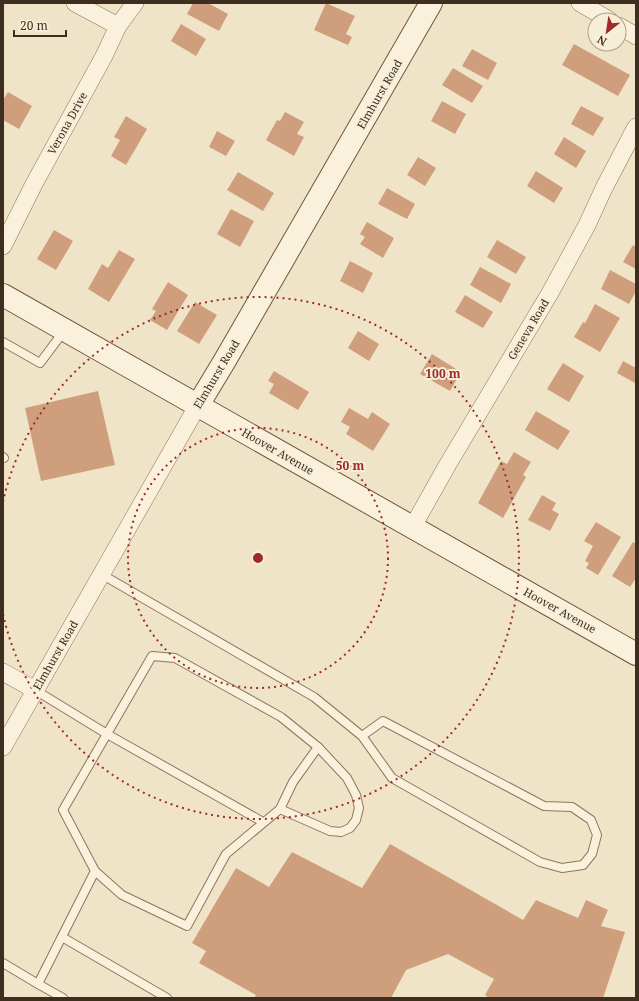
<svg xmlns="http://www.w3.org/2000/svg" width="639" height="1001" font-family="'Noto Serif',serif">
<style>
.building{fill:#cf9f7d}
.lines{fill:none;stroke-linecap:round;stroke-linejoin:round}
.lane-casing{stroke:#8d765c;stroke-width:10}
.street-casing{stroke:#8d765c;stroke-width:18}
.secondary-casing{stroke:#6f573f;stroke-width:24}
.lane{stroke:#faf1dc;stroke-width:8}
.street{stroke:#faf1dc;stroke-width:17}
.secondary{stroke:#faf1dc;stroke-width:22}
.ring{fill:none;stroke:#9e2a2b;stroke-width:2;stroke-dasharray:2 4}
.labels{text-anchor:middle;dominant-baseline:central;stroke-width:4;stroke-linejoin:round;paint-order:stroke}
.street-label{font-size:11px;fill:#3d2e20;stroke:#f7eed8}
.centre{fill:#9e2a2b;stroke:#f7eed8;stroke-width:2}
.ring-label{font-size:12px;text-anchor:middle;font-weight:bold;fill:#9e2a2b;stroke:#f7eed8;stroke-width:4;stroke-linejoin:round;paint-order:stroke}
</style>
<rect width="100%" height="100%" fill="#f0e4c8"/>
<g class="building">
<path d="M193 3H208L228 14 219 31 187 14Z"/>
<path d="M326 3 355 16 346 34 352 37 348 45 314 30Z"/>
<path d="M181 24 206 39 196 56 171 41Z"/>
<path d="M574 44 630 75 618 96 562 65Z"/>
<path d="M472 49 497 63 488 80 462 66Z"/>
<path d="M453 68 483 86 472 103 442 85Z"/>
<path d="M8 92 32 106 19 129 3 120V100Z"/>
<path d="M442 101 466 114 455 134 431 121Z"/>
<path d="M581 106 604 118 593 136 571 124Z"/>
<path d="M285 112 304 122 297 134 304 137 294 156 266 140 277 120 280 121Z"/>
<path d="M126 116 147 129 126 165 111 156 120 140 114 137Z"/>
<path d="M217 131 235 141 226 156 209 147Z"/>
<path d="M564 137 586 151 576 168 554 154Z"/>
<path d="M418 157 436 168 425 186 407 175Z"/>
<path d="M536 171 563 188 554 203 527 186Z"/>
<path d="M238 172 274 193 263 211 227 190Z"/>
<path d="M387 188 415 204 407 219 378 204Z"/>
<path d="M231 209 254 221 240 247 217 234Z"/>
<path d="M367 222 394 238 383 258 360 244 365 237 360 234Z"/>
<path d="M54 230 73 241 56 270 37 259Z"/>
<path d="M497 240 526 257 516 274 487 257Z"/>
<path d="M633 245 636 247V269L623 262Z"/>
<path d="M119 250 135 259 109 302 88 289 102 264 108 268Z"/>
<path d="M350 261 373 273 363 293 340 281Z"/>
<path d="M480 267 511 284 501 303 470 285Z"/>
<path d="M610 270 636 284V291L629 304 601 289Z"/>
<path d="M168 282 188 295 167 330 150 320 156 311 152 309Z"/>
<path d="M465 295 493 312 483 328 455 312Z"/>
<path d="M195 302 217 315 199 344 177 331Z"/>
<path d="M595 304 620 318 600 352 574 337 583 322 585 323Z"/>
<path d="M358 331 379 344 369 361 348 348Z"/>
<path d="M432 354 461 372 450 391 420 374Z"/>
<path d="M623 361 636 368 635 383 617 373Z"/>
<path d="M563 363 584 376 569 402 547 389Z"/>
<path d="M274 371 309 392 298 410 269 393 274 384 268 381Z"/>
<path d="M98 391 115 465 41 481 25 408Z"/>
<path d="M349 408 368 419 372 412 390 424 373 451 346 434 350 427 341 422Z"/>
<path d="M536 411 570 431 558 450 525 430Z"/>
<path d="M514 452 531 462 523 475 526 477 503 518 478 503 501 461 507 464Z"/>
<path d="M542 495 556 503 552 510 559 514 550 531 528 520Z"/>
<path d="M596 522 621 537 598 575 586 568 589 563 585 561 593 546 584 541Z"/>
<path d="M633 542 636 544V578L630 587 612 576Z"/>
<path d="M390 844 523 920 536 900 578 918 586 900 608 910 601 926 625 932 603 998H489L485 995 494 979 448 954 406 970 391 998H254L256 995 199 963 206 951 192 943 236 868 269 887 292 852 362 888Z"/>
</g>
<g class="lines">
<g class="lane-casing">
<g id="lane">
<path d="M3 342 40 363 64 331"/>
<path d="M3 457 4 458"/>
<path d="M101 574 314 697 362 736 392 778 540 862 562 868 583 865 592 854 597 835 591 820 572 807 544 806 383 721 362 736"/>
<path d="M152 656 175 658 281 717 318 747 347 778 356 795 359 808 356 820 350 828 341 832 330 831 280 809 226 854 187 926 122 895 95 871 63 810Z"/>
<path d="M35 690 107 734 263 822"/>
<path d="M280 809 293 782 318 747"/>
<path d="M62 937 167 998"/>
<path d="M3 963 38 984"/>
<path d="M63 998 38 984 95 871"/>
</g>
</g>
<g class="street-casing">
<g id="street">
<path d="M75 3 118 26"/>
<path d="M580 3 609 20"/>
<path d="M619 26 636 36"/>
<path d="M3 246 34 184 104 56 118 26 135 3"/>
<path d="M412 528 448 464 550 293 587 225 604 188 636 127"/>
<path d="M3 672 35 690"/>
<path d="M3 747 198 405"/>
</g>
</g>
<g class="secondary-casing">
<g id="secondary">
<path d="M3 295 636 654"/>
<path d="M198 405 224 362 431 3"/>
</g>
</g>
<use href="#lane" class="lane"/>
<use href="#street" class="street"/>
<use href="#secondary" class="secondary"/>
</g>
<g class="ring">
<circle cx="258" cy="558" r="130"/>
<path d="M3 502A261 261 0 1 1 3 614"/>
</g>
<g class="labels">
<g class="street-label">
<text transform="translate(379 94) rotate(-60)">Elmhurst Road</text>
<text transform="translate(67 123) rotate(-61)">Verona Drive</text>
<text transform="translate(528 329) rotate(-59)">Geneva Road</text>
<text transform="translate(216 374) rotate(-59)">Elmhurst Road</text>
<text transform="translate(278 451) rotate(30)">Hoover Avenue</text>
<text transform="translate(560 610) rotate(29)">Hoover Avenue</text>
<text transform="translate(55 655) rotate(-60)">Elmhurst Road</text>
</g>
</g>
<circle cx="258" cy="558" r="6" class="centre"/>
<g class="ring-label">
<text x="443" y="378">100 m</text>
<text x="350" y="470">50 m</text>
</g>
<rect width="639" height="1001" fill="none" stroke="#3d2e20" stroke-width="8"/>
<g transform="translate(607 32) rotate(210)"><circle r="19" fill="#f7eed8" stroke="#ada18e"/>
<path d="M0-3L7 15L0 10L-7 15Z" fill="#9e2a2b"/>
<text y="-6" font-size="11" font-weight="bold" text-anchor="middle" fill="#3d2e20">N</text>
</g>
<path d="M14 30v6h52v-6" fill="none" stroke="#3d2e20" stroke-width="2"/>
<text x="20" y="30" font-size="12" fill="#3d2e20" stroke="#f7eed8" stroke-width="3" paint-order="stroke">20 m</text>
</svg>
